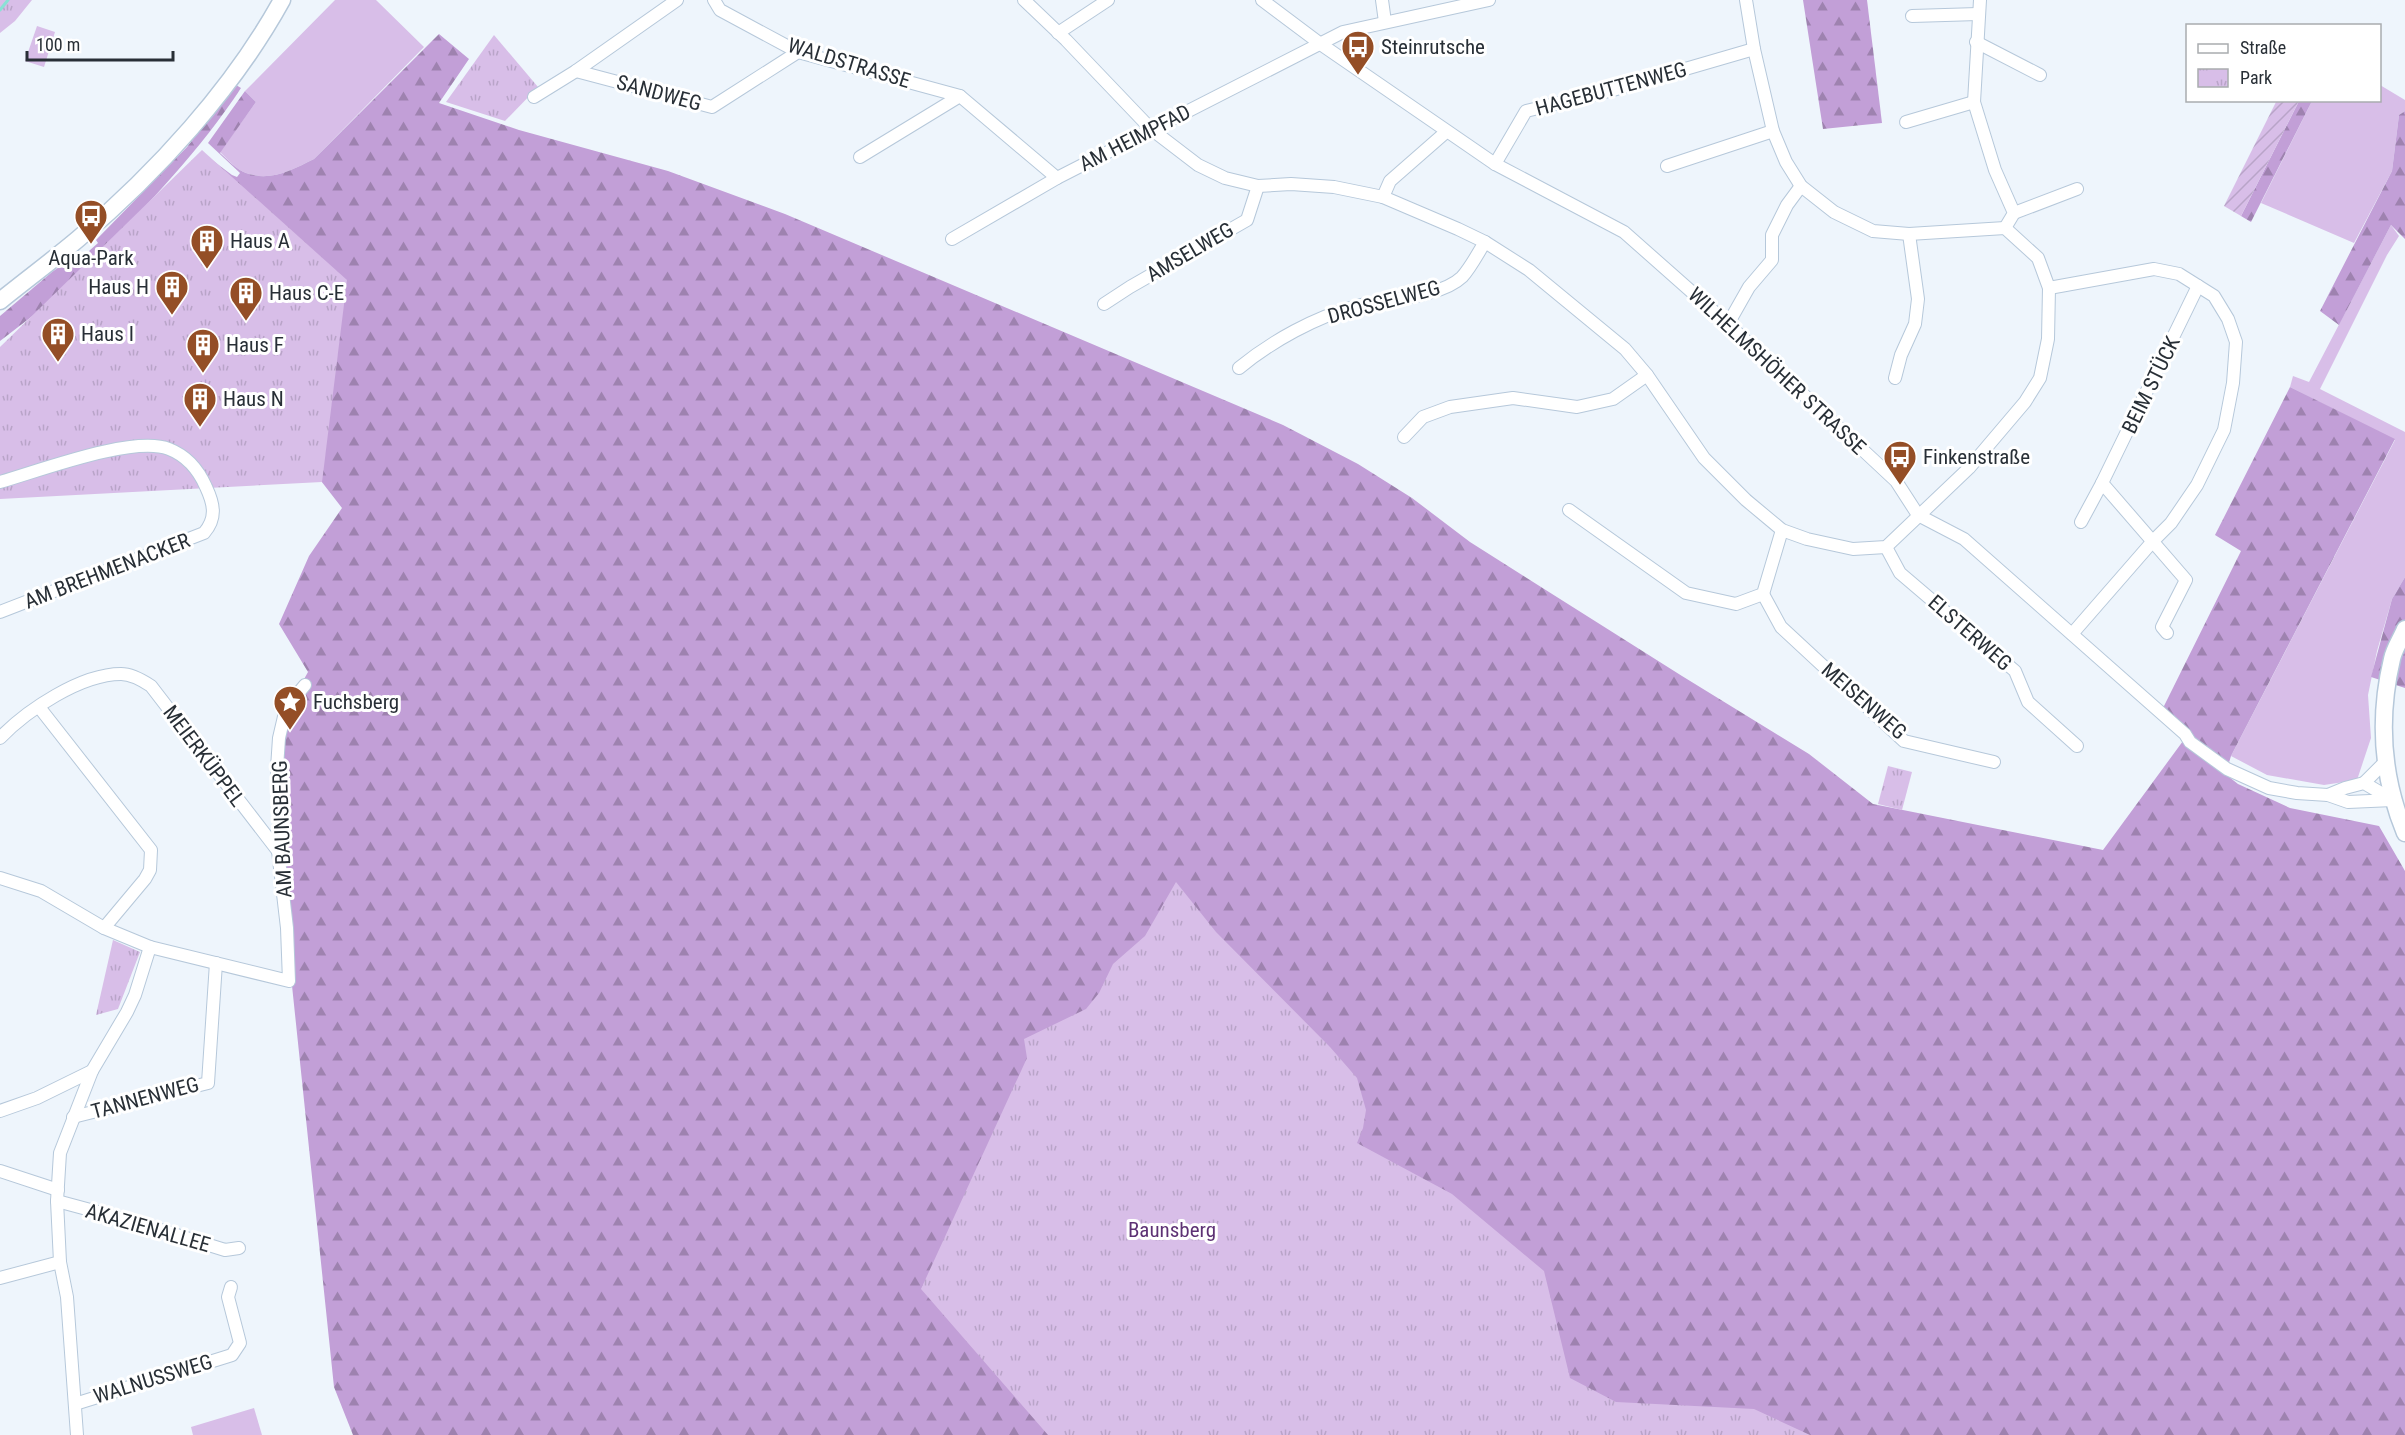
<svg xmlns="http://www.w3.org/2000/svg" width="2405" height="1435" font-family="'Roboto Condensed',sans-serif">
<style>
.grass{fill:#d8bee8}
.forest{fill:url(#forest-firs)}
.park{fill:url(#park-tufts)}
.garden{fill:url(#garden-furrows)}
.lines{fill:none;stroke-linecap:round;stroke-linejoin:round}
.stream{stroke:#8ae1d5;stroke-width:3}
.street-casing{stroke:#b6c8da;stroke-width:14}
.secondary-casing{stroke:#b6c8da;stroke-width:19}
.street{stroke:#fff;stroke-width:12}
.secondary{stroke:#fff;stroke-width:16}
.labels{text-anchor:middle;dominant-baseline:central;stroke-width:6;stroke-linejoin:round;paint-order:stroke}
.poi-label{font-size:21px;fill:#282f36;stroke:#fff;text-anchor:start}
.street-label{font-size:21px;fill:#282f36;stroke:#fff}
.park-label{font-size:21px;fill:#5d3174;stroke:#fff}
</style>
<defs>
<pattern id="forest-firs" width="22" height="20" patternUnits="userSpaceOnUse" patternTransform="scale(1.5)"><rect width="22" height="20" fill="#c29fd7"/><path d="M5 1l3.5 6h-7zM16 11l3.5 6h-7z" fill="#9e82af"/></pattern>
<pattern id="park-tufts" width="24" height="20" patternUnits="userSpaceOnUse" patternTransform="scale(1.5)"><rect width="24" height="20" fill="#d8bee8"/><path d="M3 7l-1-3M5 7V3M7 7l1-3M15 17l-1-3M17 17v-4M19 17l1-3" fill="none" stroke="#b9a4c8"/></pattern>
<pattern id="garden-furrows" width="10" height="10" patternUnits="userSpaceOnUse" patternTransform="scale(1.5)"><rect width="10" height="10" fill="#d8bee8"/><path d="M-1 1l2-2M0 10L10 0M9 11l2-2" fill="none" stroke="#b9a4c8"/></pattern>
</defs>
<rect width="100%" height="100%" fill="#eef5fc"/>
<g class="grass">
<path d="M335 0H376L424 47 314 159C292 170 270 182 246 173 237 170 227 159 220 152L256 102 245 91Z"/>
<path d="M37 26 55 32 44 67 25 61Z"/>
<path d="M2380 85 2405 100V111L2399 115 2392 171 2354 243 2261 203 2312 101 2380 100Z"/>
<path d="M2391 225 2399 236 2387 255 2320 389 2405 432V577L2392 599 2377 651 2368 695 2371 738 2357 780 2324 785 2267 775 2231 756 2395 440 2290 387 2293 376 2309 382Z"/>
<path d="M254 1408 262 1435H193L191 1427Z"/>
</g>
<g class="forest">
<path d="M1803 0H1867L1882 123 1823 129Z"/>
<path d="M439 34 469 59 439 103 519 130 668 171 785 214 1283 425 1358 464 1412 498 1470 542 1682 676 1809 754 1873 804 2103 850 2183 741 2238 784 2290 808 2379 826 2405 871V1435H353L334 1387 275 823 288 708 308 672 279 624 309 556 342 508 311 468 212 160 232 175 237 177 240 173 208 143 245 91 256 102 220 153C227 159 237 170 246 173 270 182 292 170 314 159Z"/>
<path d="M236 85 241 88C199 152 148 204 95 259L89 251 98 243 96 240 187 147Z"/>
<path d="M2299 101H2312L2251 222 2241 216Z"/>
<path d="M2405 111V239L2391 225 2339 325 2320 311 2392 171 2399 115Z"/>
<path d="M76 255 85 260 86 267 39 311 0 341V316L52 272Z"/>
<path d="M2290 387 2395 439 2231 756 2227 769 2155 716 2164 706 2241 551 2215 535Z"/>
<path d="M2405 577V688L2371 677 2392 599Z"/>
</g>
<g class="park">
<path d="M0 0H32L15 21 0 33Z"/>
<path d="M494 35 538 87 505 121 446 102Z"/>
<path d="M202 150 347 280 322 482 0 499V347Z"/>
<path d="M1888 766 1912 772 1902 810 1878 804Z"/>
<path d="M1176 882 1216 932 1330 1047 1357 1078 1366 1110 1363 1128 1357 1143 1452 1194 1544 1271 1570 1378 1616 1402 1754 1409 1810 1435H1048L921 1289 1027 1058 1024 1039 1086 1009 1099 993 1113 964 1145 936Z"/>
<path d="M113 940 140 952 118 1009 96 1015Z"/>
</g>
<path class="garden" d="M2277 100 2299 101 2241 216 2224 206Z"/>
<g class="lines">
<path class="stream" d="M0 10 8 0"/>
<g class="street-casing">
<g id="street">
<path d="M714 0 720 10 798 52 960 96 1057 178"/>
<path d="M1024 0 1066 40 1151 129 1198 165 1225 178 1258 186 1291 184 1334 187 1383 197 1458 229 1485 242 1529 270 1625 349 1647 375 1704 458 1746 500 1782 530 1807 539 1853 549 1886 547 1969 468 2025 402 2040 378 2048 339 2049 288 2038 258 2005 228 1909 234 1873 231 1834 212 1801 186 1786 162 1773 131 1754 49 1746 0"/>
<path d="M1262 0 1322 45 1495 164 1624 232 1728 324 1896 481 1918 515 1964 539 2185 734 2190 742 2227 769 2269 788 2297 793 2328 795 2348 802 2393 800"/>
<path d="M1382 0 1385 22"/>
<path d="M1980 0 1974 102 1995 170 2014 213 2005 228"/>
<path d="M1912 16 1978 14"/>
<path d="M1058 33 1108 0"/>
<path d="M1976 42 2040 75"/>
<path d="M576 71 712 107 798 52"/>
<path d="M534 97 576 71 677 0"/>
<path d="M1906 122 1974 102"/>
<path d="M860 157 960 96"/>
<path d="M1495 164 1526 111 1613 90 1754 49"/>
<path d="M1667 166 1773 131"/>
<path d="M1383 197 1390 181 1446 132"/>
<path d="M2014 213 2077 189"/>
<path d="M952 239 1057 178 1343 32 1489 0"/>
<path d="M2049 288 2154 269 2179 274 2214 296 2228 319 2236 342 2233 383 2224 430 2197 485 2171 523 2153 541 2072 634"/>
<path d="M1104 304 1130 287 1247 220 1258 186"/>
<path d="M1728 324 1749 287 1772 260V235L1787 205 1801 186"/>
<path d="M1239 368C1272 341 1315 317 1357 306 1386 299 1440 298 1462 277 1471 267 1478 253 1485 242"/>
<path d="M1895 378 1901 355 1915 324 1918 299 1909 234"/>
<path d="M1404 437 1423 417 1450 407 1513 398 1577 407 1613 399 1647 375"/>
<path d="M0 482C39 471 133 435 169 449 187 456 199 471 206 487 214 504 217 518 204 533L0 612"/>
<path d="M1569 510 1686 593 1736 604 1763 594 1782 530"/>
<path d="M2081 522 2102 483"/>
<path d="M1886 547 1900 573 2015 671 2028 702 2077 746"/>
<path d="M1763 594 1781 627 1904 741 1994 762"/>
<path d="M2167 633 2162 627 2186 580 2102 483 2198 286"/>
<path d="M39 707 151 850 150 870 145 879 104 928"/>
<path d="M0 738C27 710 81 674 121 674 132 674 142 680 151 686L278 851"/>
<path d="M2364 783 2385 762"/>
<path d="M2328 795 2345 788 2364 783 2393 800"/>
<path d="M0 878 41 891 104 928 150 947 289 981 287 928 278 851 282 838 277 768 279 738 286 708 305 685"/>
<path d="M0 1111 37 1098 92 1071 127 1012 135 995 150 947"/>
<path d="M73 1117 208 1083 216 963"/>
<path d="M0 1171 58 1190"/>
<path d="M57 1201 135 1222 225 1250 239 1248"/>
<path d="M0 1278 60 1262"/>
<path d="M75 1404 232 1355 240 1343 228 1297 231 1287"/>
<path d="M77 1435 67 1297 60 1262 57 1201 60 1153 92 1071"/>
</g>
</g>
<g class="secondary-casing">
<g id="secondary">
<path d="M0 301C26 280 53 260 78 239 156 173 233 89 282 0"/>
<path d="M2405 629C2401 639 2394 649 2392 659 2378 718 2382 777 2405 833"/>
</g>
</g>
<use href="#street" class="street"/>
<use href="#secondary" class="secondary"/>
</g>
<defs>
<g id="bus-pin" transform="scale(1.725)"><path d="M0 17L-7.5 6A9.5 9.5 0 1 1 7.5 6Z" fill="#944e26" stroke="#fff"/><path d="M-5-6H5V4H4V6H2V4H-2V6H-4V4H-5ZM-3.5-4V0h7V-4ZM-3.5 1.2v1.5H-2V1.2ZM2 1.2v1.5H3.5V1.2Z" fill="#fff"/></g>
<g id="building-pin" transform="scale(1.725)"><path d="M0 17L-7.5 6A9.5 9.5 0 1 1 7.5 6Z" fill="#944e26" stroke="#fff"/><path d="M-4-6H4V6H1V3H-1V6H-4ZM-2.5-4.3h1.7v1.8h-1.7ZM.8-4.3h1.7v1.8H.8ZM-2.5-1h1.7V.8h-1.7ZM.8-1h1.7V.8H.8Z" fill="#fff"/></g>
<g id="sight-pin" transform="scale(1.725)"><path d="M0 17L-7.5 6A9.5 9.5 0 1 1 7.5 6Z" fill="#944e26" stroke="#fff"/><path d="M0-6L1.8-2.2L6-1.7L2.9 1.2L3.7 5.4L0 3.3L-3.7 5.4L-2.9 1.2L-6-1.7L-1.8-2.2Z" fill="#fff"/></g>
</defs>
<g fill-rule="evenodd">
<use href="#bus-pin" x="1358" y="47"/>
<use href="#bus-pin" x="91" y="216"/>
<use href="#building-pin" x="207" y="241"/>
<use href="#building-pin" x="172" y="287"/>
<use href="#building-pin" x="246" y="293"/>
<use href="#building-pin" x="58" y="334"/>
<use href="#building-pin" x="203" y="345"/>
<use href="#building-pin" x="200" y="399"/>
<use href="#bus-pin" x="1900" y="457"/>
<use href="#sight-pin" x="290" y="702"/>
</g>
<g class="labels">
<g class="poi-label">
<text x="1381" y="47">Steinrutsche</text>
<text x="230" y="241">Haus A</text>
<text x="91" y="258" text-anchor="middle">Aqua-Park</text>
<text x="149" y="287" text-anchor="end">Haus H</text>
<text x="269" y="293">Haus C-E</text>
<text x="81" y="334">Haus I</text>
<text x="226" y="345">Haus F</text>
<text x="223" y="399">Haus N</text>
<text x="1923" y="457">Finkenstraße</text>
<text x="313" y="702">Fuchsberg</text>
</g>
<g class="street-label">
<text transform="translate(849 63) rotate(17)">WALDSTRASSE</text>
<text transform="translate(1611 89) rotate(-15)">HAGEBUTTENWEG</text>
<text transform="translate(659 93) rotate(15)">SANDWEG</text>
<text transform="translate(1135 138) rotate(-27)">AM HEIMPFAD</text>
<text transform="translate(1190 252) rotate(-30)">AMSELWEG</text>
<text transform="translate(1384 302) rotate(-15)">DROSSELWEG</text>
<text transform="translate(1777 371) rotate(43)">WILHELMSHÖHER STRASSE</text>
<text transform="translate(2151 385) rotate(-64)">BEIM STÜCK</text>
<text transform="translate(107 571) rotate(-21)">AM BREHMENACKER</text>
<text transform="translate(1970 633) rotate(41)">ELSTERWEG</text>
<text transform="translate(1864 701) rotate(41)">MEISENWEG</text>
<text transform="translate(204 756) rotate(53)">MEIERKÜPPEL</text>
<text transform="translate(282 829) rotate(-92)">AM BAUNSBERG</text>
<text transform="translate(145 1098) rotate(-15)">TANNENWEG</text>
<text transform="translate(148 1228) rotate(16)">AKAZIENALLEE</text>
<text transform="translate(153 1379) rotate(-17)">WALNUSSWEG</text>
</g>
<g class="park-label">
<text x="1172" y="1230">Baunsberg</text>
</g>
</g>
<rect x="2186" y="24" width="195" height="78" fill="#ffffff" stroke="#a9acaf" stroke-width="1.5"/>
<rect x="2198" y="44" width="30" height="9" fill="#ffffff" stroke="#a9acaf" stroke-width="1.5"/>
<text x="2240" y="54" font-size="18" fill="#282f36">Straße</text>
<rect x="2198" y="69" width="30" height="18" fill="url(#park-tufts)" stroke="#a9acaf" stroke-width="1.5"/>
<text x="2240" y="84" font-size="18" fill="#282f36">Park</text>
<path d="M27 51v9h146v-9" fill="none" stroke="#282f36" stroke-width="3"/>
<text x="36" y="51" font-size="18" fill="#282f36" stroke="#ffffff" stroke-width="4.5" paint-order="stroke">100 m</text>
</svg>
